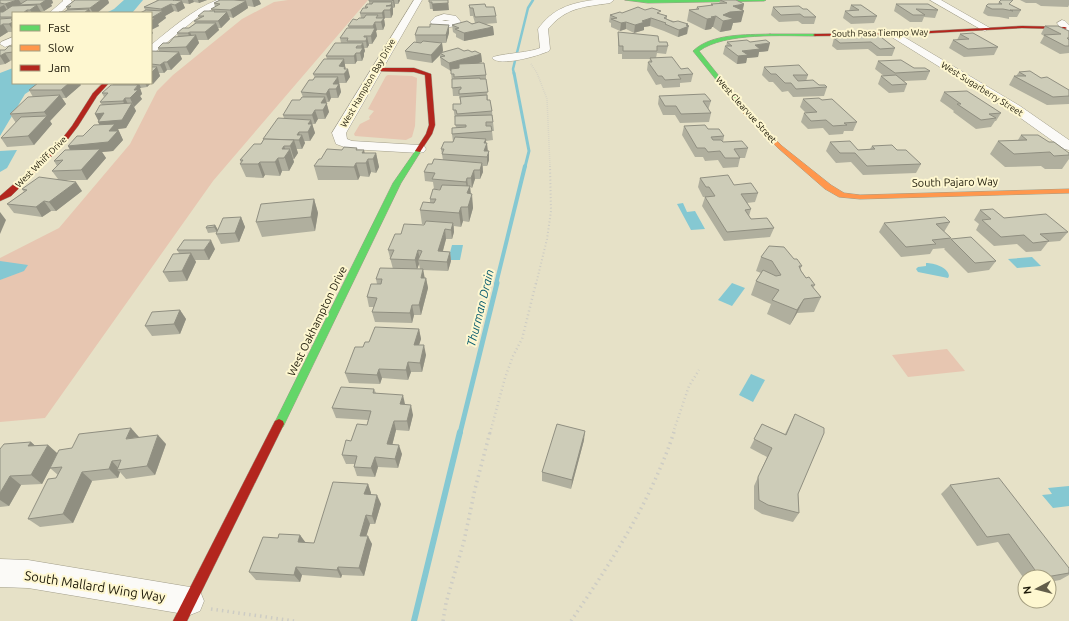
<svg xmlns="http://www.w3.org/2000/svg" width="1069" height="621" font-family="Ubuntu,sans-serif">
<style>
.green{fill:#e7c6b1}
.water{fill:#85c8d2}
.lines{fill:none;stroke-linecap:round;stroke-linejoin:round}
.stream-far4{stroke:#85c8d2;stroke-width:2.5}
.stream-far3{stroke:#85c8d2;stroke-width:3}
.stream-far2{stroke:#85c8d2;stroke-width:4}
.stream-far1{stroke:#85c8d2;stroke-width:5}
.stream{stroke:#85c8d2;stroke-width:6}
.street-casing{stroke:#a29e8a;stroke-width:1}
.fast-casing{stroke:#a29e8a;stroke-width:1}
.slow-casing{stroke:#a29e8a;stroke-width:1}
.jam-casing{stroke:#a29e8a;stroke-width:1}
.path-far3{stroke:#cdccc4;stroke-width:1.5;stroke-dasharray:0.5 1.5;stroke-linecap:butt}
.path-far2{stroke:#cdccc4;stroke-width:2;stroke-dasharray:1 2.5;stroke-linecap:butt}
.path-far1{stroke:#cdccc4;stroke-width:2.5;stroke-dasharray:1 3;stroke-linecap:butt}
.path{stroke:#cdccc4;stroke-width:3.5;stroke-dasharray:1.5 4;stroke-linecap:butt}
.street{fill:#fbfaf7;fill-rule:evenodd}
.fast{fill:#63d668;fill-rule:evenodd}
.slow{fill:#ff974d;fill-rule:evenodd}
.jam{fill:#b3261e;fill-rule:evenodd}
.wall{fill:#b0af9e;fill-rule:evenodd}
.shaded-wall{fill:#908f81}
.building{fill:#cdccb8;stroke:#908f81}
.labels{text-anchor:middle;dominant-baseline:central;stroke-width:4;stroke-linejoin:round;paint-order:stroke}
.far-street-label{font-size:9px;fill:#1c1807;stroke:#fef7d0}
.street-label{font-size:11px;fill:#1c1807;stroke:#fef7d0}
.water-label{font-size:12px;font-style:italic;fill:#0b5d70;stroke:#fef7d0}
.near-street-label{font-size:13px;fill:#1c1807;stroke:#fef7d0}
</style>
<rect width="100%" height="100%" fill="#e6e1c7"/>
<g class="green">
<path d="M288 0H368L213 181 45 418 0 422V258L59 228 130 144 157 91 173 75 242 19 274 2Z"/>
<path d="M388 75 412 76 417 78 415 126 412 137 406 140 355 136 354 134 360 124 370 119 369 117 374 111 368 109 386 76Z"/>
<path d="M947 349 965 371 908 377 892 355Z"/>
</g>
<g class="water">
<path d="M124 0H143L132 13H106L114 9Z"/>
<path d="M13 68V83H42L25 94 0 136V73Z"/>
<path d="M17 150 7 168 0 172V151Z"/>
<path d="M683 203 687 212 695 211 705 229 691 230 677 204Z"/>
<path d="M452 245H463L460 260H448Z"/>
<path d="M1032 257 1041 266 1017 268 1008 259Z"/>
<path d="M0 261 28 265 24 271 0 280Z"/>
<path d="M926 263C934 263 948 267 949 276L948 278 918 272 916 269 918 267 926 266Z"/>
<path d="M732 283 745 288 732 306 718 300Z"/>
<path d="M751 374 765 380 753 402 739 395Z"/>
<path d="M1069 486V506L1053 508 1042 495 1052 494 1048 488Z"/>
</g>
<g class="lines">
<path class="stream-far4" d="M514 74 513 69 528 8 533 0"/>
<path class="stream-far3" d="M514 73 529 151 525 167"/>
<path class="stream-far2" d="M496 284 525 166"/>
<path class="stream-far1" d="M460 433 497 283"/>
<path class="stream" d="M414 621 460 432"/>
<g class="street-casing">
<g id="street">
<path d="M63 0H71L72 2 60 13H49L63 1Z"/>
<path d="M217 0H229L198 17 155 52 151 53V45C172 28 192 10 217 0Z"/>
<path d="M414 0H422L346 133 347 139 352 141 419 145 424 146 426 149 424 152 419 153 350 149 336 144 332 133Z"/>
<path d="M594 0H614L610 3C584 7 566 7 548 29L550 49 549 51C538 56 500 67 492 58 495 54 529 53 540 48L538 29C552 9 570 3 594 0Z"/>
<path d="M930 0H941L990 28 985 31 982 30Z"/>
<path d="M444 14 456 16 461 22C453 30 442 27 432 24L430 22 435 17ZM445 20 450 21H442Z"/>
<path d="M1062 20 1065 21 1069 25V31L1062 30 1057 23Z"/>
<path d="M894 31 1020 106 1069 140V150L1064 149 1012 112 890 36 889 34Z"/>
<path d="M13 37V44L5 47 0 44 1 42Z"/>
<path d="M0 559 28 560 190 587 200 591 204 601 200 611 190 615 28 588 0 587Z"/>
</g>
</g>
<g class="fast-casing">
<g id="fast">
<path d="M625 0H766L764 1 648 3Z"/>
<path d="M770 34H815L817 35 815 36C783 36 725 32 699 51L747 111 742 112 693 51C712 33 746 35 770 34Z"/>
<path d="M418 149 421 151 401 183 283 427 279 429 275 427 274 424 393 183 416 150Z"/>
</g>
</g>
<g class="slow-casing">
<path id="slow" d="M742 110H746L782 146 831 185 844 193 860 195 1069 189V193L860 199 839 197 825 189 778 148 742 112Z"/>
</g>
<g class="jam-casing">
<g id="jam">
<path d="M1022 26 1065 27 1067 28 1065 29 1022 28 895 35 815 36 813 35 815 34 895 33Z"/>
<path d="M376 68H414L431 74 435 125 432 134 420 152 415 151 426 134 429 125 425 75 414 72 374 71 373 70Z"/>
<path d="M103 83H109L97 96 78 126 65 143 11 196 0 201V196L38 163 61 140 72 126 93 93Z"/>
<path d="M279 419 283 421 284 424 187 621H173L275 421Z"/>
</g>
</g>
<path class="path-far3" d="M531 64 537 73 547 99 550 167"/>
<path class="path-far2" d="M536 284 547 239 551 211 550 166"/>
<g class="path-far1">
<path d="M490 433 505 378 513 356 522 339 536 283"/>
<path d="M673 433 689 386 699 370"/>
</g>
<g class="path">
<path d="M211 609 294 621"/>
<path d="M443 621 446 603 464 541 475 489 490 432"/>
<path d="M571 621C612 561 651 501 674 432"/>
</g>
<use href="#street" class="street"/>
<use href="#fast" class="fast"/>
<use href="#slow" class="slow"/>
<use href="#jam" class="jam"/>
</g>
<g class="wall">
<path d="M0 0H52L53 3 51 4 52 6 44 11 41 12 40 13H13V32H8L0 37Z"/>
<path d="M75 0H108L109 3 97 13H58L64 12 68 10 66 7Z"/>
<path d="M156 0H207L199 3 194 2 189 4 183 3 185 8 178 12 174 11 165 16 166 18 158 24 159 26 151 30 153 33 151 35 145 10 144 7 157 1Z"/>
<path d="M220 0H259L261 4 254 7 248 6V8L233 18 229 17 230 19 221 28H218L219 30 208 40H198L199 43 190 55H180L182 59 171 70H167L164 73H159L160 76 153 84H150L147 87 141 88H140L142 94 140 96 142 99 134 107 136 111 126 128 118 129 123 140 113 151 102 152 106 158 87 180H66L82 191 56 211H51L42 217 14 213 7 204 24 192 22 189 58 179 52 171 57 166 54 161 70 150 68 146 99 125V121L95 114 102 105 100 102 104 97 102 93 113 85 112 83H151V51H159L158 48 169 43 178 37 177 33 189 28 195 23 194 21 199 18 198 16 212 11 211 9 215 7 214 3Z"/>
<path d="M369 0H400V1L398 4H395V6L394 8H393V14L391 18H385L384 19 385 25 383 30H377L376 31 377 36 372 44H369V45L367 48H364L365 51 364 53V56L362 61H357L355 64H345V69L350 77 346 83H339L341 92 338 98H331L329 102H326L329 112 325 119H318L315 124H312L315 133 310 141H304L305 143 302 149H296L298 153 294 159H293L294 162 289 171H282L280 176 265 175 263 178 246 177 240 164 241 163 240 160 261 144 284 118 283 115 300 100 303 97 301 92 315 78 313 74 327 59 326 56 341 43 340 38 349 28 348 26 357 20 361 18 360 13 365 8V7L369 4Z"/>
<path d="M429 0 449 10 433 11V9H430Z"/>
<path d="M720 0 744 4 741 22 733 23 731 30 720 32 713 27H712L711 29 705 30 687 21 689 10 696 9 697 7 711 6V4H719Z"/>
<path d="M1020 0H1069V5L1068 7 1041 6 1036 3H1026Z"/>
<path d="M999 2 1011 5 1021 10 1017 17H1009V19L999 17 988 16 983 13 986 6 998 4Z"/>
<path d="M896 4 938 10 935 18 924 17 922 22H910L894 11Z"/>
<path d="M469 5 486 7 496 16 497 23 485 24 493 27 494 35 464 41 456 37V34L453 32 452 25 475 23 473 16H470Z"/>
<path d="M851 5 877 16 874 23 851 24 843 18 845 11H849Z"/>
<path d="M773 7 803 9 816 17 814 24H802L798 21 779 22 771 15Z"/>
<path d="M645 10 667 16V19L689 26 687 34 678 37 664 31 650 26 644 27V30L634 33 626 29 620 31 611 27V23L609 22 610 15Z"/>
<path d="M1045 26 1069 31V53L1060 54 1040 43 1044 36 1041 34Z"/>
<path d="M618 32 659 42 668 46 666 54 657 53 656 58 693 74 691 82 680 83V87L663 88 661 84 656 85 647 70 648 62H649L650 59H622V54H618Z"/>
<path d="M449 33 446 43H441H442L443 51 442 52 464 51 472 52 481 54 482 62 478 63 486 75V84L488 100 492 111 493 122 494 131H492L493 140 486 141V143H487V151L489 160 487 166H483V172L480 179H475L472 188 470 187 473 208 469 222 463 221 461 227 454 226V232L452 239H446L443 251 450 252 451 261 448 271 423 270 424 278H426L428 288 421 315H414L412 323 375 322 372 312 374 307H369L367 297 377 284 376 279 393 269 388 250 401 234 424 225V224H422L420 210 430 203V199L440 189H434L433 182 425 181 424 172 432 164 443 160 441 149 453 142 452 134 456 128 453 104H461L459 96H453L451 71 441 65 440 55 432 63 407 59 405 51 416 42 415 35ZM419 264 420 269H417Z"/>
<path d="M877 34 895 48 892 56H877L868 49 837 50 832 46 834 38H835L836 36Z"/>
<path d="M960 34 998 47 994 55 964 57 949 48 953 40H957Z"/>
<path d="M727 42H750L768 51 759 52 758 57 747 58 746 63 737 64 723 54 725 46H726Z"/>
<path d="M13 46V60L10 61 5 64 0 65V50H5Z"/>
<path d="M878 61 914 68 930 71 926 80 904 81 907 84 904 92 889 93 878 84 881 76H884L875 69Z"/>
<path d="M764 67 808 75 806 81 819 85 827 87 824 96 793 97 788 91 782 92 773 82H769L762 75Z"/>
<path d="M1019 72 1041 78 1069 90V104L1047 105 1009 85 1014 76H1016Z"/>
<path d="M38 83H79L81 85 66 98H62L66 104 50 121 52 124 34 145 7 147 1 138 16 123 10 114 33 97 29 90Z"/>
<path d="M944 92 1001 113 996 121H995L991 127 976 129 953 112 954 111 940 101Z"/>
<path d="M659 96 711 101 708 110 711 113 709 122 680 123 675 115H663L658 104Z"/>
<path d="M803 99 822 100 857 122 853 131H844L843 134 829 135 823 128 808 129 801 122 804 113H806L800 107Z"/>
<path d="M684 126 708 129 724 136 723 142 748 148 745 158H740L738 167 723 168 718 160 705 161 703 157H695L682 135Z"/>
<path d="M1021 135 1049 142 1069 153V159L1062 169H1045L1041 166 1005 167 990 154 998 141 1018 140Z"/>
<path d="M830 142 858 150 870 149 872 146 897 150 921 164 916 173 863 175 851 162 836 163 826 151Z"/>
<path d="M357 148V150L364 153H376L379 167 376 173 371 172 369 177 360 176 358 180H318L314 166 321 159 342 150Z"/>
<path d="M700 178 734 185 758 193 755 202 747 203 751 209 749 216 751 219 774 228 770 237 724 241 702 206 705 197H703L698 187Z"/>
<path d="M314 199 318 213 315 231 262 237 256 222Z"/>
<path d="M980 210 1004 218 1068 232 1060 241 1048 242 1041 251 1026 252 1017 244 994 246 976 230 979 224 974 220Z"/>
<path d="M241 217 245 227 239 242 221 244 216 234Z"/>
<path d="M950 222 944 232 951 239 996 261 989 270 968 273 944 249 945 248 933 249 930 254 901 257 879 232 884 223Z"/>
<path d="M215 225 218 230 217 232 208 233 206 228Z"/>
<path d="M215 249 209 260H195L196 262 187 281 169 282 163 272 179 253 177 250Z"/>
<path d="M761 257 794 259 802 266 800 269 806 278 815 285 813 288 821 297 814 312 797 313 790 325 767 314 771 304 751 295 756 281 761 273 756 271Z"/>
<path d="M180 310 186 319 180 334 152 336 145 326Z"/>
<path d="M419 329 421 339 419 345 426 355 422 372H411L408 380 382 378 380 384 349 383 345 373 363 347 369 342Z"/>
<path d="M374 389 376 393 405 404 413 415 409 431 396 430 392 445 402 454 398 468 378 467 375 477 357 476 354 467V464H346L342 455 351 441 367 425 368 420 336 418 332 408Z"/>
<path d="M795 414 799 513 793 522 762 514 754 509V486L767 457 750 448 762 424 785 434Z"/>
<path d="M139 437 166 444 155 475 126 479 120 472 118 478 92 481 73 523 40 527 28 519 56 478 58 475 50 468 42 484 21 485 9 506 0 507V449L31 442 35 446 48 445 57 453 72 448Z"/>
<path d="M584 440 571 489 542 481V472Z"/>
<path d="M368 484 371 493V495L381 504 375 524H370L366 536 372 544 364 576 342 575 341 578 302 575 300 582 256 580 249 572 278 538 300 535 305 543H314Z"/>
<path d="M950 485 1069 568V575L1060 580 1049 582V577H1025V580L998 542 977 546 941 494Z"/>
</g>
<g class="shaded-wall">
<path d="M17 0H19L22 5H19L21 7 9 11 5 4Z"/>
<path d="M45 0H52L53 3 51 4 52 6 44 11 40 4Z"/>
<path d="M101 0H108L109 3 97 13H93L90 8Z"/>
<path d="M174 0H178L179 3 182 1 185 8 178 12 175 5H174Z"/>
<path d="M188 0H193L194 2 189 4Z"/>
<path d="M198 0H207L199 3Z"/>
<path d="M252 0H259L261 4 254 7Z"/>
<path d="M393 0H394L395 6 394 8Z"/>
<path d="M398 0H400L398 4Z"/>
<path d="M448 0 449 10 433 11 432 4Z"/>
<path d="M246 1 248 8 233 18 230 10Z"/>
<path d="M392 2 393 10V14L391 18 390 10 386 6Z"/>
<path d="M171 4 174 11 165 16 166 18 158 24 159 26 151 30 153 33 151 35V18L162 12 161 9Z"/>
<path d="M744 4 742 11H744L741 22 733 23 731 30 720 32 723 21V15L733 6Z"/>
<path d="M4 5 8 12 0 16V7Z"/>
<path d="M37 5 41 12 40 13H32L30 10Z"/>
<path d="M89 9 91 13H84Z"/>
<path d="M27 10 29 13H23Z"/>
<path d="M384 10 385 18 384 19 385 25 383 30 381 22 383 19 382 13Z"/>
<path d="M227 12 230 19 221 28 218 21Z"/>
<path d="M716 16 713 27H712L711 29 705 30 707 19 711 17Z"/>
<path d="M651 18 650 26 644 27V30L634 33 635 25 642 21Z"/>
<path d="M13 19V30L9 24 11 20Z"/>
<path d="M375 22 377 30 376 31 377 36 372 44 371 36 374 31 373 26Z"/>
<path d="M626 22V29L620 31 621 23Z"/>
<path d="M216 23 219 30 208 40 205 32Z"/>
<path d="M3 24 8 32 0 37V26Z"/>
<path d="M688 24 687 34 678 37 679 30 686 25Z"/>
<path d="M449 25V33L446 43V35Z"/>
<path d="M493 27 494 35 464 41V33Z"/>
<path d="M190 32 193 39 196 35 199 43 190 55 186 47 191 41 188 33Z"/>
<path d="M367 37 369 45 367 48 366 41Z"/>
<path d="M363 43 365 51 364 53V56L362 61 360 53 362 49 361 46Z"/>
<path d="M442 43 443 51 441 54 440 53V55L432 63 431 55Z"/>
<path d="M770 43 768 51 759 52 758 57 747 58 746 63 737 64 738 56 742 51 755 45Z"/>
<path d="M179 52 182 59 171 70 167 62Z"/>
<path d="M5 53 10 61 5 64 0 56Z"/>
<path d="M356 53 357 61 355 64 354 56Z"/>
<path d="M481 54 482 62 450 71 449 63Z"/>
<path d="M344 59 346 71 348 69 350 77 346 83 344 74 339 66Z"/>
<path d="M164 62 167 70 164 73 160 65Z"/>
<path d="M157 67 160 76 153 84 151 79V73Z"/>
<path d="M338 77 341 92 338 98 336 89 333 84Z"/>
<path d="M69 83H79L81 85 66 98 61 90Z"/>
<path d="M135 83H139L141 88H140L142 94 140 96 142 99 134 107 130 98 134 90 137 87Z"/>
<path d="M145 83H149L150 84 147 87Z"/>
<path d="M329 89 331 98 329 102 326 94Z"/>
<path d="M60 95 66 104 50 121 52 124 34 145 28 136 47 116 44 112Z"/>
<path d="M325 97 329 112 325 119 321 103Z"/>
<path d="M125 98 129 106 132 103 136 111 126 128 118 129 123 140 113 151 102 152 106 158 87 180 68 146 103 131 98 122H99L95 114 127 110 123 101Z"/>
<path d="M315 110 318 119 315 124 312 115Z"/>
<path d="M311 120 315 133 310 141 308 132V124Z"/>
<path d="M299 132 300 137 302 135 305 143 302 149 297 135Z"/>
<path d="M486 139V145L487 143 488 152 485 157 484 143Z"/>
<path d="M294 140 298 153 294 159 290 146Z"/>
<path d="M284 146 287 154 290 149 294 162 289 171 282 149Z"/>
<path d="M364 150 367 162 368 159 371 172 369 177 366 163 362 153Z"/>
<path d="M489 151V160L487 166V157Z"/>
<path d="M376 153 379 167 376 173 373 159Z"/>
<path d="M278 158 282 171 280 176 275 162Z"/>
<path d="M260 162 265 175 263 178 258 164Z"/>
<path d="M356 163 360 176 358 180 354 167Z"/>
<path d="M482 163 483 172 480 179V170Z"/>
<path d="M474 170 475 179 472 188 471 178Z"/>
<path d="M467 178 468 187 467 191 466 182Z"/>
<path d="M76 182 82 191 56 211 49 202Z"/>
<path d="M470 186 471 198 472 194 473 208 469 222 468 207 467 193Z"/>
<path d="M314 199 318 213 315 231 311 217Z"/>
<path d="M44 201 51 211 42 217 36 207Z"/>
<path d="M461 207 463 221 461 227 459 213Z"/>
<path d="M0 212 6 220 0 234Z"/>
<path d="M241 217 245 227 239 242 235 233Z"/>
<path d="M453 223 454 232 452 239 451 230Z"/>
<path d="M215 225 218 230 217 232 214 227Z"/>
<path d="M445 229 446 239 440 261 438 251Z"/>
<path d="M211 240 215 249 209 260 204 250Z"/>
<path d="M418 250 420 260H418L419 264 417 270 415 260Z"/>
<path d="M450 252 451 261 448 271 447 262Z"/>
<path d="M191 253 196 262 187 281 182 271Z"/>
<path d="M423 269 425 279 421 278Z"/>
<path d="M426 278 428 288 421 315 419 305Z"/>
<path d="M804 299 797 313 790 325 797 310Z"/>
<path d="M412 305 414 315 412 323 410 313Z"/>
<path d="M180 310 186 319 180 334 174 324Z"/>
<path d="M419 329 421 339 416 354 414 345Z"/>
<path d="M424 345 426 355 422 372 420 363Z"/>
<path d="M408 362 411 372 408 380 406 370Z"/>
<path d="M379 369 382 378 380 384 377 375Z"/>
<path d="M403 395 405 404 402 414 400 404Z"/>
<path d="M411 405 413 415 409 431 407 421Z"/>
<path d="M394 421 396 430 390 454 387 444Z"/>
<path d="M131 428 139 437 126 439Z"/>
<path d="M585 431 584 440 571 489 572 480Z"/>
<path d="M158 435 166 444 155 475 147 466Z"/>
<path d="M31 442 41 451 28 446Z"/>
<path d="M48 445 58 454 42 484 31 475Z"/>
<path d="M399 445 402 454 398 468 395 459Z"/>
<path d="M375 457 378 467 375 477 371 468Z"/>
<path d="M112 461 120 470H117L120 472 118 478 109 469Z"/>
<path d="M82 472 92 481 73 523 63 514Z"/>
<path d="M10 476 21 485 9 506 0 500V493Z"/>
<path d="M368 484 371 493 368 503 364 494Z"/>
<path d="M377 495 381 504 375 524 372 516Z"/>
<path d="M366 515 370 524 364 544 360 536Z"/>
<path d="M300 535 306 543 298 542Z"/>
<path d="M368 536 372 544 364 576 359 568Z"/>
<path d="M296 567 302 575 300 582 294 575Z"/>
<path d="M338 567 342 575 341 578 337 570Z"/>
</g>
<g class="building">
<path d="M0 0H17L5 4 0 3Z"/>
<path d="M27 0H46L40 4 19 5Z"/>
<path d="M75 0H101L90 8 67 9 71 6 66 7Z"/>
<path d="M159 0H174H173L182 1 175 5 171 4 161 9 144 7Z"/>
<path d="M220 0H234L246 1 230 10 211 9 220 4 214 3Z"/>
<path d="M369 0H393L392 1H369Z"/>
<path d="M429 0H448V3L432 4V2H429Z"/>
<path d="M720 0H736L744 4 733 6 744 11 730 12 723 15 734 19 723 21 716 16 711 17 713 18 707 19 689 10 699 9 697 7 713 5 711 4 727 3Z"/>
<path d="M1001 0H1013L1009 4 1021 10H1010L1013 11 1003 9H992L986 6 988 4H1002L999 2Z"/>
<path d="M373 2H392L391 5 386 6H392L390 10H384L382 13H360L363 8H367L368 7H365L367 4H372Z"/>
<path d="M485 4 486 7H494L496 16 475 17 473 8H470L469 5Z"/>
<path d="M896 4H928L938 10 916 9 925 15H913Z"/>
<path d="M37 5 30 10H27L23 13H13V17H0V12H3L12 6Z"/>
<path d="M851 5H861L877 16 853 17 845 11 859 10Z"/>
<path d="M799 6 803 9H807L816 17H804L800 14 781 15 773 7Z"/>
<path d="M638 7 645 10 652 8 661 11 657 13 667 16 664 18 673 22 678 21 688 24 686 25 689 26 679 30 665 24 666 23 651 18 642 21 645 22 635 25 626 22 621 23 611 19 617 18 610 15 620 12 622 13Z"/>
<path d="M89 9 84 13H58L59 12H64L67 10Z"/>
<path d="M146 10 163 11 151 18V13H140Z"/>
<path d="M204 11H215L214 12H227L218 21H194L204 16H198Z"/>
<path d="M366 15H378L376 18H384L381 22H375L373 26H348L353 19 357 20 359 18H364Z"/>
<path d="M13 18V19L11 20H13V22L9 24H3L0 26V19Z"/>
<path d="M151 18H155L151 21Z"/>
<path d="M467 21 472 24 479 22 493 27 464 33 455 29 459 28 452 25Z"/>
<path d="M196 23H216L205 32H190L188 33H177L183 28H189Z"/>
<path d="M430 24 449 25 446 35H415L418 27H430Z"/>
<path d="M1045 26H1058L1069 31V38H1067L1069 40V46H1065L1044 35 1061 34Z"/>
<path d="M347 28H375L371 36H364V37H367L366 41H347L348 38H340Z"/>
<path d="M618 32 658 36 659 42H667L668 46H657V51H623V46H619Z"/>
<path d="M973 33 998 47 968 49 953 40 969 39 960 34Z"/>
<path d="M877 34 895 48 880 49 871 42 840 43 834 38H839L836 36Z"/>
<path d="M196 35 186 47 158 48 163 43H169L174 37Z"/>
<path d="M747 40 750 42 766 40 770 43 755 45 760 49 742 51 748 55 738 56 725 46H732L727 42Z"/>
<path d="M423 41 442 43 431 55 405 51 414 42 421 43Z"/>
<path d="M335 43H363L361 46H357L356 48H363L360 53H356L354 56H326Z"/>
<path d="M9 46H13V52L5 53 0 56V50H5Z"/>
<path d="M458 48 464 51 468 50 472 52 475 51 481 54 449 63 440 57 445 56 440 53Z"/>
<path d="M151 51 179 52 167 62H164L160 65 151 64Z"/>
<path d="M672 57 681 69 688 68 693 74 678 75 681 79 665 80 662 76H658L648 62H652L650 58Z"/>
<path d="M324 59H344L339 66 345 67 344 69H348L344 74H313Z"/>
<path d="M901 60 914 68H925L930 71 895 73 878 61Z"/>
<path d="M484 63 486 75 454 77V74H451V69L459 68V64Z"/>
<path d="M799 65 808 75H793L798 81 813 80 819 85H825L827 87 796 89 791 83H785L776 74H771L764 67Z"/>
<path d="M151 67H157L151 73Z"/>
<path d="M1030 71 1041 78 1047 77 1069 90V96L1053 97 1014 76H1026L1019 72Z"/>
<path d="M896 75 907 84 892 85 881 76Z"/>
<path d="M315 77H338L333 84H339L336 89H329L326 94 301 92 309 80H313Z"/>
<path d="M480 78V79H486L488 92 459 94V90L461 89V87L452 88V79Z"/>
<path d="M38 83H69L61 90H29Z"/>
<path d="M111 85H138L134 90H138L130 98H125L123 101 100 102 108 93H102Z"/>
<path d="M967 91 1001 113 989 114 996 118 981 120 957 104H961L944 92Z"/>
<path d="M705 94 711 101H703L711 113 681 114 676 106H665L659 96Z"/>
<path d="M60 95 44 112 10 114 28 97Z"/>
<path d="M487 95V100H490L492 111 457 114 456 110H453V104H461L460 97Z"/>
<path d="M302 97H325L321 103H327L323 110H315L312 115H283L292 100H300Z"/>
<path d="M819 98 822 100 832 99 857 122 844 123 847 125 833 126 826 120 811 121 804 113 817 112 803 99Z"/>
<path d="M132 103 122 120 98 122 104 113 95 114 100 105Z"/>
<path d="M492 115 493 122H486V126H491L492 131 452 134V128L466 127V125H455V116Z"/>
<path d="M47 116 28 136 1 138 21 117Z"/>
<path d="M278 118 311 120 308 124H312L308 132H299L297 135H302L299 140 263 139Z"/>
<path d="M115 124 109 131H118L108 142 68 146 77 136H83L94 125Z"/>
<path d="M705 125 708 129H719L724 136 711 137 713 140H721L723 142 742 141 748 148 734 149 740 158H725L720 151 708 152 705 148H697L684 126Z"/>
<path d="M1021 135H1038L1049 142H1054L1069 153V155L1054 156 1050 152 1014 154 998 141 1027 140Z"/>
<path d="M455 137 486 139 484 143H487L484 151H489L487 157 442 154 444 149H441L444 142H453Z"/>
<path d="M264 139 294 140 290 146H284L282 149H290L284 158H278L275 162H260L258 164H240L243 160H240L254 144H261Z"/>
<path d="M850 141 858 150 875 149 872 146 892 145 897 150H906L921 164 867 166 855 153H840L830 142Z"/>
<path d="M344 147 357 148 356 150H364L362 153H376L373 159H368L366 163H356L354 167 314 166 319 159H321L327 149 342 150Z"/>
<path d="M100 149 81 170 52 171 63 160 54 161 65 150Z"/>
<path d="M434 159 482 163 480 170H474L471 178H467L466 182 432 179 435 173 424 172 428 164H432Z"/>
<path d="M728 175 734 185 751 183 758 193 741 194 751 209 745 210 751 219 767 218 774 228 727 232 705 197 715 196 709 187H706L700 178Z"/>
<path d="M39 177 76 182 49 202 44 201 36 207 7 204 27 190 22 189Z"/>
<path d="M442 185 470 186 467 193 472 194 468 207H461L459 213 420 210 423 202 434 203 436 199H430L433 189 440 190Z"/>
<path d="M314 199 311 217 256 222 261 204Z"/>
<path d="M993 209 1004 218 1046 214 1068 232 1040 234 1049 241 1033 243 1024 235 1001 237 982 220 991 219 980 210Z"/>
<path d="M241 217 235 233 216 234 223 218Z"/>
<path d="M945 217 950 222 936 224 951 238 932 240 936 244 906 247 884 223Z"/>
<path d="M426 221 453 223 451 230 445 229 438 251 450 252 447 262 418 260 422 251 418 250 415 260 390 259 394 250H388L395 234H401L404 224 424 225Z"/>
<path d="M215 225 214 227 206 228 207 226Z"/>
<path d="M971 237 996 261 975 263 951 239Z"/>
<path d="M184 240H211L204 250H177Z"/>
<path d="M769 246 784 247 794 259H797L802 266H799L801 271 806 278 809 277 815 285H811L821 297 804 299 797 310 772 300 779 290 756 281 763 270 776 276 781 275 772 261 761 257Z"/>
<path d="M191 253 182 271 163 272 173 254Z"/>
<path d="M380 268 423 269 421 278H426L419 305H412L410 313 372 312 377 298 367 297 371 284H381L382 279H376Z"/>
<path d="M180 310 174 324 145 326 152 312Z"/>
<path d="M375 327 419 329 414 345H424L420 363 408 362 406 370 379 369 377 375 345 373 355 347H363L365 342H369Z"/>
<path d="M341 387 374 389 373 393 403 395 400 404 411 405 407 421H394L387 444 399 445 395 459 375 457 371 468 354 467 357 456 342 455 346 440 351 441 357 424 367 425 371 411 332 408Z"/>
<path d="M795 414 824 428V433L798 494 799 513 768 505 759 500 758 477 772 448 754 439 762 424 786 435Z"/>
<path d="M557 424 585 431 572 480 542 472Z"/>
<path d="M131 428 126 439 158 435 147 466 117 470 121 460 112 461 109 469 82 472 63 514 28 519 48 479 56 478 62 467 50 468 59 450 72 448 79 434Z"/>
<path d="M31 442 28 446 48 445 31 475 10 476 0 493V449L4 444Z"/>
<path d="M999 478 1069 568V573L1046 577H1040L1009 534 987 537 950 485Z"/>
<path d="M333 482 368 484 364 494 377 495 372 516 366 515 360 536H368L359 568 338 567 337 570 296 567 294 575 249 572 263 537 278 538 279 534 300 535 298 542 314 543Z"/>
</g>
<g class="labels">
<g class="far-street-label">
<text transform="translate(880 33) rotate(-1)">South Pasa Tiempo Way</text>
<text transform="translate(368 83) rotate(-60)">West Hampton Bay Drive</text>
<text transform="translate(982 89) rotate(32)">West Sugarberry Street</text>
<text transform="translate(746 110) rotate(48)">West Clearvue Street</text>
<text transform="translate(41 162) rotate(-45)">West Whiff Drive</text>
</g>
<g class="street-label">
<text transform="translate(955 182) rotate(-1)">South Pajaro Way</text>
<text transform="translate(317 321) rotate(-64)">West Oakhampton Drive</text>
</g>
<g class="water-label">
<text transform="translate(480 308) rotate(-76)">Thurman Drain</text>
</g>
<g class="near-street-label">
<text transform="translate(95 586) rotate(9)">South Mallard Wing Way</text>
</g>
</g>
<rect x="12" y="12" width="140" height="72" fill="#fef7d0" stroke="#a49e80"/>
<rect x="20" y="25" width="20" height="6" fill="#63d668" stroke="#a49e80"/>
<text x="48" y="32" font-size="12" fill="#1c1807">Fast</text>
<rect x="20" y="45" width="20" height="6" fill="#ff974d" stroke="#a49e80"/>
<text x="48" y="52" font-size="12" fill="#1c1807">Slow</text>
<rect x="20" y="65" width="20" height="6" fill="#b3261e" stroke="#a49e80"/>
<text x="48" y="72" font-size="12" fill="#1c1807">Jam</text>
<g transform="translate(1037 589) rotate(263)"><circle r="19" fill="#fef7d0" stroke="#a49e80"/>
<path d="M0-3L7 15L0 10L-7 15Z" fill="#635e4a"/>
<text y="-6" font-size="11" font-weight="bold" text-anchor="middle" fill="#1c1807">N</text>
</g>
</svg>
